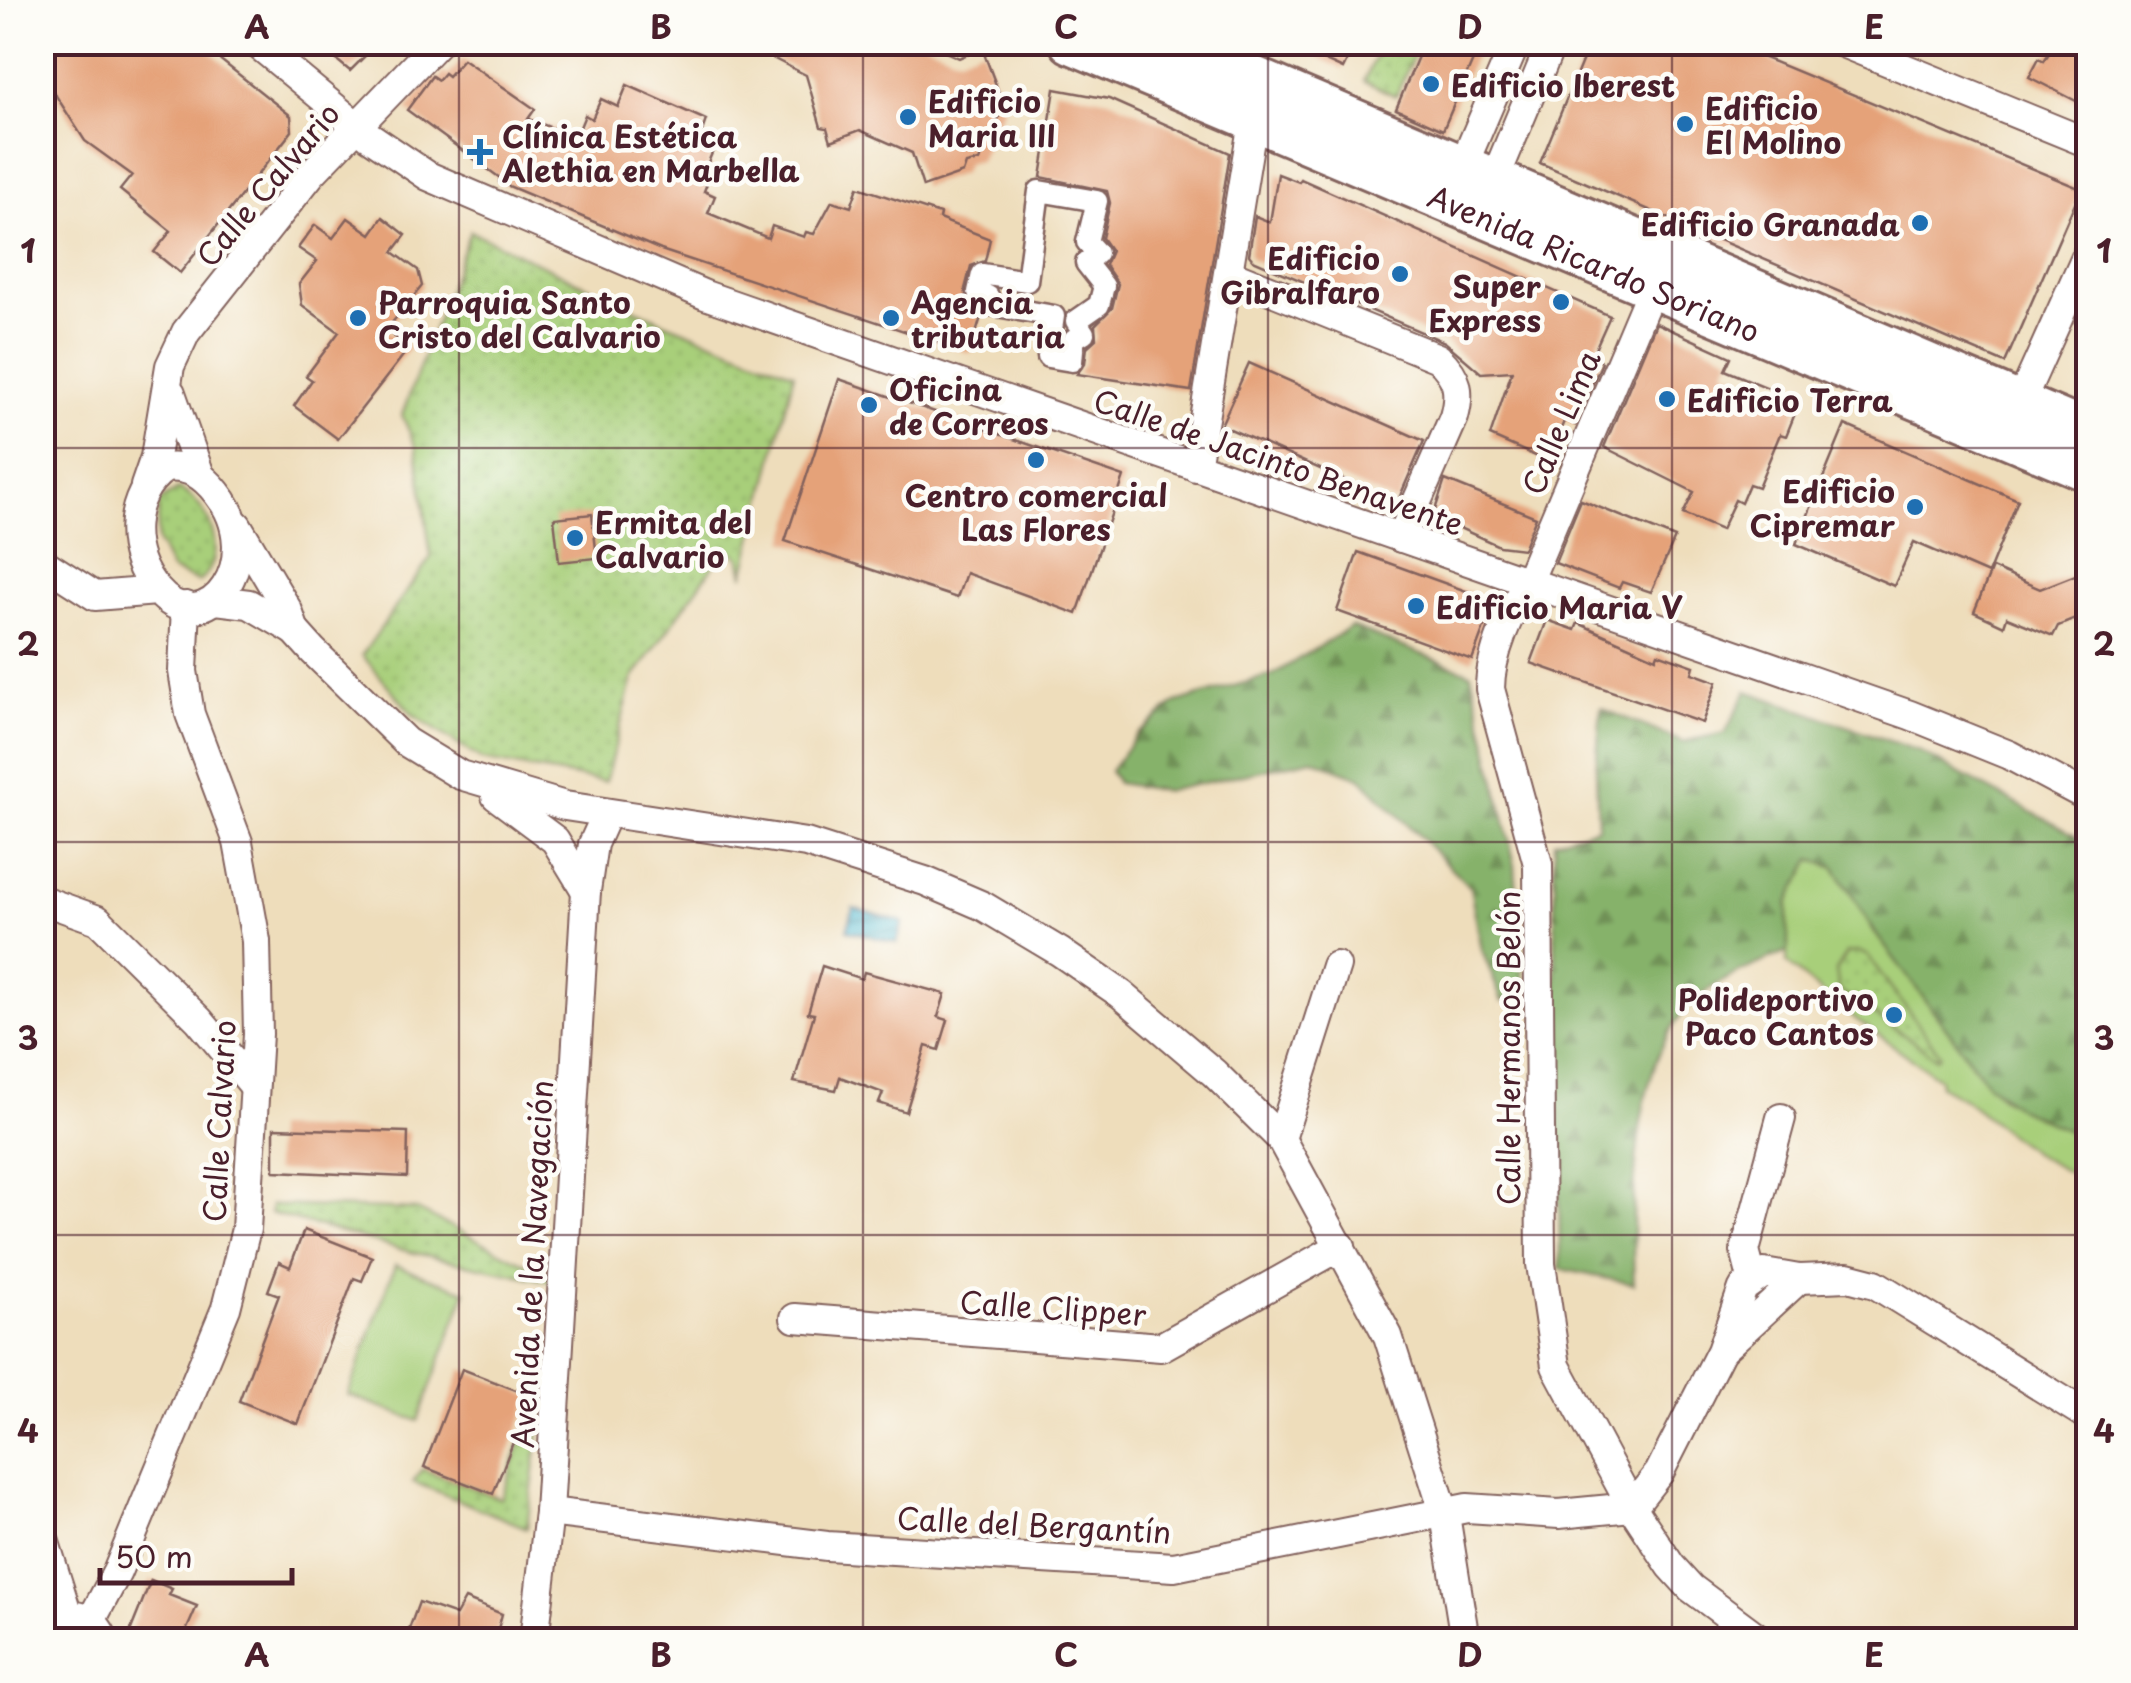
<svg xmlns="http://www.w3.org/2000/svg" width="2131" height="1683" font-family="'Playpen Sans',sans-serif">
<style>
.grass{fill:#a8cf7a;stroke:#797752;stroke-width:2.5}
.forest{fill:url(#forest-firs);stroke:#68684a;stroke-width:2.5}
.park{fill:url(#park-dots);stroke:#797752;stroke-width:2.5}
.water{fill:url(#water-rules);stroke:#506d7f;stroke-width:2.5}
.building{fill:#e5a279}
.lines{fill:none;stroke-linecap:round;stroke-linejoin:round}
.pedestrian-casing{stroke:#83625d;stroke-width:25}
.minor-casing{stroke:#83625d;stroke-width:32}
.primary-casing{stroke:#83625d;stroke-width:48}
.pedestrian{stroke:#fff;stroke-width:20}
.minor{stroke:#fff;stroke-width:28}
.primary{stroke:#fff;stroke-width:42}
.grid{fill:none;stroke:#4a1f2b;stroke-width:2.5;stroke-opacity:0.55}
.poi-dot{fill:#1f6fb2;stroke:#fdfcf7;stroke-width:4}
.labels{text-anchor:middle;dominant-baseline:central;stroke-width:9;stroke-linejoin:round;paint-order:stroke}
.poi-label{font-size:30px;font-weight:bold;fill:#4a1f2b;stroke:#fdfcf7;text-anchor:start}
.street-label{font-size:30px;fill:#4a1f2b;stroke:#fdfcf7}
.neatline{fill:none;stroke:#4a1f2b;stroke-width:4}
.grid-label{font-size:32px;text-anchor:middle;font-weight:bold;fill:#4a1f2b}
</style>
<defs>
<pattern id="forest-firs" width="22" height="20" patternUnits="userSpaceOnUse" patternTransform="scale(2.5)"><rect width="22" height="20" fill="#86b26a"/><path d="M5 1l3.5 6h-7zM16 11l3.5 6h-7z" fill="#709057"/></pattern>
<pattern id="park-dots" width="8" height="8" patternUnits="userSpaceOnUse" patternTransform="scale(2.5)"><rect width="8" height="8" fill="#a8cf7a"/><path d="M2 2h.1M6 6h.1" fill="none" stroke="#92b16a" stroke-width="1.8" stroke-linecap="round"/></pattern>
<pattern id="water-rules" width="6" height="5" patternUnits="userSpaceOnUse" patternTransform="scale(2.5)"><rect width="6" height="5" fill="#55bbd3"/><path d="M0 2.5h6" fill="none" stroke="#4897ab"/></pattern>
</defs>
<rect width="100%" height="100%" fill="#fdfcf7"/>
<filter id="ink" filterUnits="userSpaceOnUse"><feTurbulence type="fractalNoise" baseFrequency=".01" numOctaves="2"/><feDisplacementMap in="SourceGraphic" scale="20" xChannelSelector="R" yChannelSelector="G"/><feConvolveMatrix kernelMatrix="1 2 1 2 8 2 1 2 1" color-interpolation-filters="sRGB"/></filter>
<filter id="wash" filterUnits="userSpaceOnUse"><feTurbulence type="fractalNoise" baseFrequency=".0048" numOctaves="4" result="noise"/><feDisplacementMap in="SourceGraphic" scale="40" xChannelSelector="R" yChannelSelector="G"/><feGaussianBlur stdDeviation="2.25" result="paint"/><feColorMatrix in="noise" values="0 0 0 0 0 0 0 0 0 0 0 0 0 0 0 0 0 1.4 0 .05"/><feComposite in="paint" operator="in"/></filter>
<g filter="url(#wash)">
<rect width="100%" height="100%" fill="#edb"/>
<g class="grass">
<path d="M1812 859 1835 868 1878 937 1946 1023 1972 1065 2001 1097 2088 1140V1183L2036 1155 1964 1099 1940 1086 1939 1078 1836 1005 1787 963 1788 903Z"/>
<path d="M395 1265 466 1291 418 1421 348 1395Z"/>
</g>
<g class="forest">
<path d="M1351 627 1471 673 1515 865 1524 992 1502 1001 1482 950 1470 887 1360 777 1313 759 1166 791 1117 783 1110 771 1137 735 1176 703 1272 675Z"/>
<path d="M1747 691 1918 751 2088 842V1140L2020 1109 1988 1084 1878 937 1835 868 1812 859 1788 903V952C1755 965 1712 981 1687 1008 1631 1068 1631 1206 1634 1284L1560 1269 1554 841 1598 827 1596 770 1601 708 1682 742 1725 733Z"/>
</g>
<g class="park">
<path d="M1382 43H1419L1396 96 1364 81Z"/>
<path d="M470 231 659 320 794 373 744 576 740 557 726 548 633 679 605 782 482 760 413 715 362 655 431 557 416 447 402 415Z"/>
<path d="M178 489C210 502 231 559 198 582L171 570 157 541 159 502Z"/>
<path d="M1858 952 1867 955 1940 1054 1937 1058 1839 990 1836 971 1847 953Z"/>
<path d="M271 1205 417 1210 551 1276V1282L410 1252 270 1213Z"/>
<path d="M536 1399 543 1401 527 1528 413 1482 422 1469 501 1499Z"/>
</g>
<path class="water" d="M853 908 903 922 897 943 847 930Z"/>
<g id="blocks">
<g class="building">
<path d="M42 42H198L291 116 292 131 180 273 154 252 171 231 120 190 132 175 85 141 42 74Z"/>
<path d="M315 42H379L350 71Z"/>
<path d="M741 42H923L959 58 982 48 1004 106 979 161 966 164 963 173 923 187 912 153 860 130 831 141 827 128 821 127 806 75Z"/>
<path d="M1284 42H1356L1343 69Z"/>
<path d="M1424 42H1471L1476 53 1443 130 1396 109Z"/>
<path d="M1590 42H1726L2081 189 2005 363 1540 163Z"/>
<path d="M2056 42H2088V107L2029 77 2039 58 2044 61Z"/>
<path d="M463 59 535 109 528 119 576 137 585 115 592 119 601 99 618 107 627 85 706 120 699 140 715 146 707 165 713 168 704 191 715 196 708 213 768 238 772 226 804 237 806 232 814 234 832 201 851 207 858 187 940 214 939 219 990 239 985 261 971 266 965 289 967 300 981 317 970 353 661 250 499 182 500 178 407 110 432 76 438 80 444 73 448 76Z"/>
<path d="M1055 89 1109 99 1230 153 1191 391 1077 374 1085 363 1087 347 1096 339 1095 325 1112 308 1118 284 1105 265 1111 251 1102 238 1110 203 1107 191 1041 177Z"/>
<path d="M1278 174 1299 182 1301 179 1610 316 1592 356 1602 362 1575 425 1565 419 1547 461 1490 436 1512 371 1481 373 1445 342 1253 260 1249 255 1255 216 1270 222Z"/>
<path d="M383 217 406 235 393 252 418 270 422 286 386 330 409 348 338 439 294 406 312 380 306 376 339 332 302 305 299 284 317 261 298 248 315 225 333 238 348 218 371 234Z"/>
<path d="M1656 323 1731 357 1725 370 1800 401 1786 436 1780 434 1758 487 1749 484 1741 503 1735 500 1721 530 1683 514 1694 492 1604 447Z"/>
<path d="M1249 363 1424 441 1397 503 1221 425Z"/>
<path d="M839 379 1124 477 1077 614 966 573 957 598 785 541Z"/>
<path d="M1845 425 2018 500 1988 574 1914 542 1894 586 1796 544Z"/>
<path d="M1445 480 1536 517 1523 549 1499 546 1433 516Z"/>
<path d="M1581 500 1675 538 1651 592 1622 582 1619 588 1555 563Z"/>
<path d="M592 514 597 558 559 562 554 518Z"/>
<path d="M1358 552 1494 601 1472 660 1337 611Z"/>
<path d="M1992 568 2040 589 2088 570V614L2058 626 2053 636 2007 617 2004 626 1987 618 1974 612Z"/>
<path d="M1547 620 1575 630 1578 623 1656 658 1658 653 1694 666 1692 673 1717 682 1702 723 1531 663Z"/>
<path d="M822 966 862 979 864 972 945 994 938 1017 948 1020 939 1050 926 1046 906 1112 879 1103 883 1093 840 1077 836 1090 794 1082 814 1014 808 1013Z"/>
<path d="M274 1128 408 1132 407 1177 274 1171Z"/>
<path d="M304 1230 372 1257 362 1281 354 1278 298 1424 239 1401 279 1295 268 1291 279 1262 290 1267Z"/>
<path d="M462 1369 531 1396 493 1494 424 1467Z"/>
<path d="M151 1580 172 1589 169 1595 197 1606 183 1638 175 1634 172 1640H151L130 1632Z"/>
<path d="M465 1599 502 1614 495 1640H405L419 1602 456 1615Z"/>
</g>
</g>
</g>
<g filter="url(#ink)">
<use href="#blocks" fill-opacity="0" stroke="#83625d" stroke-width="2.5"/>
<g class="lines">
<g class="pedestrian-casing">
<path id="pedestrian" d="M1039 191 1097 201 1087 242 1097 253 1086 263 1104 286 1099 305 1076 321 1084 333 1074 339 1072 361 1048 357 1054 316 985 304 988 296 978 292 982 274 1027 281Z"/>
</g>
<g class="minor-casing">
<g id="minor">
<path d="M255 42 369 136 428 176 705 295 1910 715 2009 755 2088 797"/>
<path d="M1840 42 2088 143"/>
<path d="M1462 168 1516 42"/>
<path d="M1494 181 1552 42"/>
<path d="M1228 273 1438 358C1458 377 1461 391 1454 417L1401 538"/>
<path d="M1652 288 1528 582C1510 611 1490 654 1490 689L1538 864 1541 1264 1556 1366 1632 1507 1671 1566 1691 1588 1761 1640"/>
<path d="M171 393 200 475"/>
<path d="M2020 403 2088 252"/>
<path d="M1196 467 1253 121"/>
<path d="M165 468C188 465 203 475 217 493 270 558 206 647 157 590 125 555 126 495 165 468Z"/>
<path d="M145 486 155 457 170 366 186 332 311 174 438 42"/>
<path d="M237 525 288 611 295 631 313 651 406 742 460 775 565 806 806 843 925 881 983 906 1060 952 1121 994 1214 1073 1281 1139 1388 1336 1445 1515 1465 1640"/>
<path d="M42 562 95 596 157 591"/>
<path d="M216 600 249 604 295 631"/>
<path d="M496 796 555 840 586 891"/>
<path d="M42 900 98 920 199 1020 254 1086"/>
<path d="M1281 1139 1336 966"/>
<path d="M1752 1278 1745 1251 1781 1118"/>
<path d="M795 1318 1161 1347 1341 1246"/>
<path d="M1723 1349 1799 1279"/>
<path d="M1632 1507 1659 1473 1721 1351 1743 1288 1764 1273 1799 1279 1848 1277 1875 1284 2088 1416"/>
<path d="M549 1512 827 1546 1174 1567 1467 1508 1559 1514 1632 1507"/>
<path d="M42 1533 68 1616"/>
<path d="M91 1621 117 1572 226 1308 246 1229 258 1034 256 941 238 842 190 714 183 671 186 606"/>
<path d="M43 1640 53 1623C74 1609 95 1617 104 1640"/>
<path d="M534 1640 549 1512 586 891 593 844 607 813"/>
</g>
</g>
<g class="primary-casing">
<g id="primary">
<path id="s1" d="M1071 42 2088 470"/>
<path d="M1169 42 2088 433"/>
</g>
</g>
<use href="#pedestrian" class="pedestrian"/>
<use href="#minor" class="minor"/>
<use href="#primary" class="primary"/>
</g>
</g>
<path class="grid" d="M459 42V1640M863 42V1640M1268 42V1640M1672 42V1640M42 448H2088M42 842H2088M42 1235H2088"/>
<g class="poi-dot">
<circle cx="1431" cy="84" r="10"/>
<circle cx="908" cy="117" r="10"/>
<circle cx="1685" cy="124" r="10"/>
<path d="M475 137h10v10h10v10h-10v10h-10v-10h-10v-10h10z"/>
<circle cx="1920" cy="223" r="10"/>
<circle cx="1400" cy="274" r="10"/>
<circle cx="1561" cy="302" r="10"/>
<circle cx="358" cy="318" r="10"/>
<circle cx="891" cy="318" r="10"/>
<circle cx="1667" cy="399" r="10"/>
<circle cx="869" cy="405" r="10"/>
<circle cx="1036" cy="460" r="10"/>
<circle cx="1915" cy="507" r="10"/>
<circle cx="575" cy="538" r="10"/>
<circle cx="1416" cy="606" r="10"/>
<circle cx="1894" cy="1015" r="10"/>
</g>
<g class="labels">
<g class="poi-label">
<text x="1451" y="84">Edificio Iberest</text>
<text x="928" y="100">Edificio<tspan x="928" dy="34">Maria III</tspan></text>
<text x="1705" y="107">Edificio<tspan x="1705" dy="34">El Molino</tspan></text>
<text x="502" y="135">Clínica Estética<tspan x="502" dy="34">Alethia en Marbella</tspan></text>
<text x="1900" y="223" text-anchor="end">Edificio Granada</text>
<text x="1380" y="257" text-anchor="end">Edificio<tspan x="1380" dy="34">Gibralfaro</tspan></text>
<text x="1541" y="285" text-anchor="end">Super<tspan x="1541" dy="34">Express</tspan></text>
<text x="378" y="301">Parroquia Santo<tspan x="378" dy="34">Cristo del Calvario</tspan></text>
<text x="911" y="301">Agencia<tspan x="911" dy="34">tributaria</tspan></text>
<text x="889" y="388">Oficina<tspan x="889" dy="34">de Correos</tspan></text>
<text x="1687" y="399">Edificio Terra</text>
<text x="1895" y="490" text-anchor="end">Edificio<tspan x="1895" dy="34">Cipremar</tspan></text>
<text x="1036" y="494" text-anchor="middle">Centro comercial<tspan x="1036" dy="34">Las Flores</tspan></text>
<text x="595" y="521">Ermita del<tspan x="595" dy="34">Calvario</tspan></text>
<text x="1436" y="606">Edificio Maria V</text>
<text x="1874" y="998" text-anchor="end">Polideportivo<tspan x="1874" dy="34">Paco Cantos</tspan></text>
</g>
<g class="street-label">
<text transform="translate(267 184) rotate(-50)">Calle Calvario</text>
<text stroke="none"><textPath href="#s1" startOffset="568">Avenida Ricardo Soriano</textPath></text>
<text transform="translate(1560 422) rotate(-67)">Calle Lima</text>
<text transform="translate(1279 461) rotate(19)">Calle de Jacinto Benavente</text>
<text transform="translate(1507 1048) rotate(-90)">Calle Hermanos Belón</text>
<text transform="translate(218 1121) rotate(-87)">Calle Calvario</text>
<text transform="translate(531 1264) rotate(-87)">Avenida de la Navegación</text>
<text transform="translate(1053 1307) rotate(4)">Calle Clipper</text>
<text transform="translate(1034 1524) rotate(3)">Calle del Bergantín</text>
</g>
</g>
<rect width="2131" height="1683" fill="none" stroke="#fdfcf7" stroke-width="110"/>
<path d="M100 1568v15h192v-15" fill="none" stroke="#4a1f2b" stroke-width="5"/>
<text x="115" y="1568" font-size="30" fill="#4a1f2b" stroke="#fdfcf7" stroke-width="8" paint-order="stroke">50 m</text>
<rect x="55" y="55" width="2021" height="1573" class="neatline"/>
<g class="grid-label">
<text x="257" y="39">A</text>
<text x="661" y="39">B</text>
<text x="1066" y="39">C</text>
<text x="1470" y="39">D</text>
<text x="1874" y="39">E</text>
<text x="28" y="263">1</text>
<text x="2104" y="263">1</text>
<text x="28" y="656">2</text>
<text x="2104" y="656">2</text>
<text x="28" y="1050">3</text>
<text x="2104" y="1050">3</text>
<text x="28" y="1443">4</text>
<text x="2104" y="1443">4</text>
<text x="257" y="1667">A</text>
<text x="661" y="1667">B</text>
<text x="1066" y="1667">C</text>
<text x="1470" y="1667">D</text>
<text x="1874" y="1667">E</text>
</g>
</svg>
